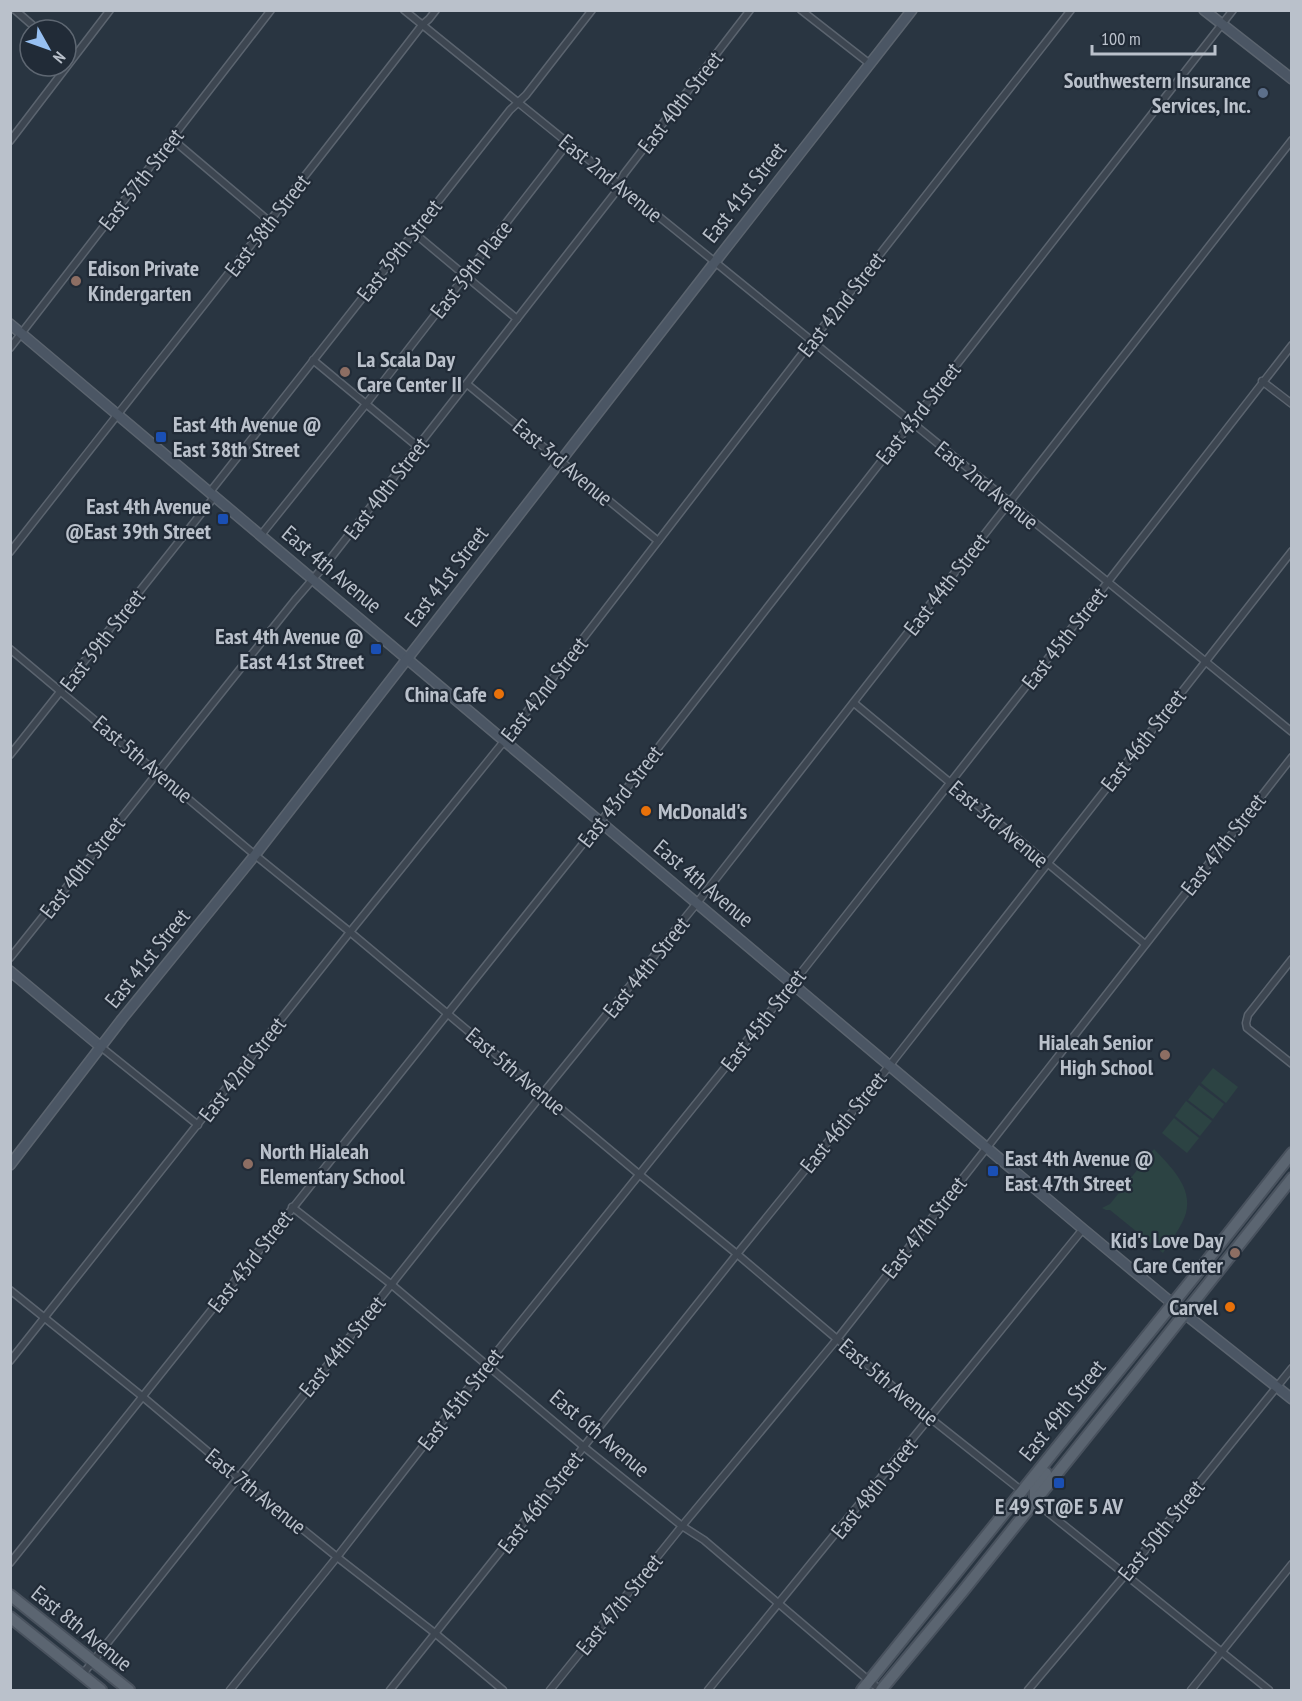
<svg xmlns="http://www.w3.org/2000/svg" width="1302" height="1701" font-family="'PT Sans Narrow',sans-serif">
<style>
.green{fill:#2c4343}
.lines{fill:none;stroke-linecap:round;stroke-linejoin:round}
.street-casing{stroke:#5b646f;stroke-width:9}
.secondary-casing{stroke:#5b646f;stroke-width:12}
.primary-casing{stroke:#49525e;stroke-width:14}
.street{stroke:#3d4651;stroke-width:6}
.secondary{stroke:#4b5664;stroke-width:9}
.primary{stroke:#5b6571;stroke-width:10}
.service-dot{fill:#5c6f8a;stroke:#212b37;stroke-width:2}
.education-dot{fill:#8d6e63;stroke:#212b37;stroke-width:2}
.transit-dot{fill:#1a4fb4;stroke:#212b37;stroke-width:2}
.food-dot{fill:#e8710a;stroke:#212b37;stroke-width:2}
.labels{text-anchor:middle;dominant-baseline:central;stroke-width:4.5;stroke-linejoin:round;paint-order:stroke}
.poi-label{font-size:22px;font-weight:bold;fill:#bac1cb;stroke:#212b37;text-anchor:end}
.street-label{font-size:22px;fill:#bac1cb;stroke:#212b37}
</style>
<rect width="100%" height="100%" fill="#293541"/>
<g class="green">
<path d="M1213 1068 1238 1087 1226 1103 1201 1083Z"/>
<path d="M1199 1085 1224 1104 1213 1119 1188 1100Z"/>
<path d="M1186 1101 1212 1121 1200 1136 1175 1116Z"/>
<path d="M1174 1118 1199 1138 1187 1153 1162 1133Z"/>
<path d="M1154 1149C1170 1166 1193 1187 1186 1213 1182 1227 1170 1241 1163 1253L1110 1210H1106L1102 1208 1110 1204Z"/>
</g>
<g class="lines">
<g class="street-casing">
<g id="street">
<path d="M15 10 38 30"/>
<path d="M404 10 715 262 1292 732"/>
<path d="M801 10 870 64"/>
<path d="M172 139 270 222"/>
<path d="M10 141 110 10"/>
<path d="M413 232 517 319"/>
<path d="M10 348 271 10"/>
<path d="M313 360 418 447"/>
<path d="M1262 381 1292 404"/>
<path d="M467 384 658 541"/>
<path d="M210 492 510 110 526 95 592 10"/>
<path d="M261 535 366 404 568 143"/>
<path d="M10 552C147 376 286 202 422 25L429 19 436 10"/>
<path d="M10 649 255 855 350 932 640 1175 737 1254 930 1418 1022 1491"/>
<path d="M854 703 1145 944"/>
<path d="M10 755 215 496"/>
<path d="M10 958 295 600 330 559 615 193 624 174 750 10"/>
<path d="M1292 959 1248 1015 1246 1023 1247 1028 1292 1064"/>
<path d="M101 1047 198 1125"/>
<path d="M292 1207 392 1285 584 1447 682 1526 704 1540 880 1690"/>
<path d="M10 1290 143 1397 238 1477 337 1557 436 1634 503 1690"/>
<path d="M10 1361 350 932 505 740 812 341 1071 10"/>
<path d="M1035 1502 1269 1690"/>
<path d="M10 1563 601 821 1233 10"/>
<path d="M82 1675 543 1093 697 903 1292 140"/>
<path d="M230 1690 337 1557 487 1364 793 983 1107 583 1292 345"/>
<path d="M390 1690 737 1254 890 1065 1292 551"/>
<path d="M550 1690 682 1526 838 1338 1292 757"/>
<path d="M708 1690 1083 1229"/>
<path d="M1028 1690 1125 1575 1292 1368"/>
<path d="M1191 1690 1292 1564"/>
</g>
</g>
<g class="secondary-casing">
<g id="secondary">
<path d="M1204 10 1292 79"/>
<path d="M10 324 1083 1229 1185 1314 1292 1399"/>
<path d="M10 971 101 1047"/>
<path d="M10 1165 122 1019 255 855 715 262 912 10"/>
</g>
</g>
<g class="primary-casing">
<g id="primary">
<path d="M1035 1502V1488L1046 1473"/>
<path d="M10 1595 129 1690"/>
<path d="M10 1617 101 1690"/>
<path d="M862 1690 1195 1276 1292 1153"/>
<path d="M881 1690 963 1591 1132 1380 1292 1178"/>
</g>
</g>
<use href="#street" class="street"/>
<use href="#secondary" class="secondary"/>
<use href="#primary" class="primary"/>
</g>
<circle class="service-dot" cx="1263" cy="93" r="6"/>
<g class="education-dot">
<circle cx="76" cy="281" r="6"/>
<circle cx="345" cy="372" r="6"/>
<circle cx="1165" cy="1055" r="6"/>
<circle cx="248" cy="1164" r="6"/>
<circle cx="1235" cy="1253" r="6"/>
</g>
<g class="transit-dot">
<rect x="155" y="431" width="12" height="12" rx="3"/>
<rect x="217" y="513" width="12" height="12" rx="3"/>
<rect x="370" y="643" width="12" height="12" rx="3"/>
<rect x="987" y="1165" width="12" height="12" rx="3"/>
<rect x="1053" y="1477" width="12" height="12" rx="3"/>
</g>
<g class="food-dot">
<circle cx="499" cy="694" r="6"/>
<circle cx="646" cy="811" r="6"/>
<circle cx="1230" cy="1307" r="6"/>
</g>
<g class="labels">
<g class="poi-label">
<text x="1251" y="80">Southwestern Insurance<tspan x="1251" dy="25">Services, Inc.</tspan></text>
<text x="88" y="268" text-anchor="start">Edison Private<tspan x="88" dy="25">Kindergarten</tspan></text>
<text x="357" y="359" text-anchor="start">La Scala Day<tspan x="357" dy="25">Care Center II</tspan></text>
<text x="173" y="424" text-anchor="start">East 4th Avenue @<tspan x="173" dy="25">East 38th Street</tspan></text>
<text x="211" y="506">East 4th Avenue<tspan x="211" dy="25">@East 39th Street</tspan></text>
<text x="364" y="636">East 4th Avenue @<tspan x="364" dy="25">East 41st Street</tspan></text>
<text x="487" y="694">China Cafe</text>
<text x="658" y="811" text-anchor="start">McDonald's</text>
<text x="1153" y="1042">Hialeah Senior<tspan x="1153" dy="25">High School</tspan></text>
<text x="260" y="1151" text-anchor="start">North Hialeah<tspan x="260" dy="25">Elementary School</tspan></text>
<text x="1005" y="1158" text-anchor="start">East 4th Avenue @<tspan x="1005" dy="25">East 47th Street</tspan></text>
<text x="1223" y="1240">Kid's Love Day<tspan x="1223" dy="25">Care Center</tspan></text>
<text x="1218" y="1307">Carvel</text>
<text x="1059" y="1506" text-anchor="middle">E 49 ST@E 5 AV</text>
</g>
<g class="street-label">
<text transform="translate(680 102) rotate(-52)">East 40th Street</text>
<text transform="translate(611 178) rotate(39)">East 2nd Avenue</text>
<text transform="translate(141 179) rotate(-52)">East 37th Street</text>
<text transform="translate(744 192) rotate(-52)">East 41st Street</text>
<text transform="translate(267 225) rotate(-52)">East 38th Street</text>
<text transform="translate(399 250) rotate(-52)">East 39th Street</text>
<text transform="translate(471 269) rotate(-52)">East 39th Place</text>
<text transform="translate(841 304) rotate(-52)">East 42nd Street</text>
<text transform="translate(918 413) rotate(-52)">East 43rd Street</text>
<text transform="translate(563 462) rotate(40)">East 3rd Avenue</text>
<text transform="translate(987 485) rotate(39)">East 2nd Avenue</text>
<text transform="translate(386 488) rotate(-52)">East 40th Street</text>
<text transform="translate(332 569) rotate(40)">East 4th Avenue</text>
<text transform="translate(446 576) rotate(-52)">East 41st Street</text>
<text transform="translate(946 584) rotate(-52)">East 44th Street</text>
<text transform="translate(1064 638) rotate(-52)">East 45th Street</text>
<text transform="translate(102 640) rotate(-52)">East 39th Street</text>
<text transform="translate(544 689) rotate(-52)">East 42nd Street</text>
<text transform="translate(1143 740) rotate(-52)">East 46th Street</text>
<text transform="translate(143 759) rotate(40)">East 5th Avenue</text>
<text transform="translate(620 796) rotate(-52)">East 43rd Street</text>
<text transform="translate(999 824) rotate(40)">East 3rd Avenue</text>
<text transform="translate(1223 844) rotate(-52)">East 47th Street</text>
<text transform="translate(82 867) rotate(-52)">East 40th Street</text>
<text transform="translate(704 883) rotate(40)">East 4th Avenue</text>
<text transform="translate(147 958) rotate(-51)">East 41st Street</text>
<text transform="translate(646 967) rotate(-51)">East 44th Street</text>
<text transform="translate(763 1020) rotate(-52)">East 45th Street</text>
<text transform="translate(242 1069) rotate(-52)">East 42nd Street</text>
<text transform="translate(516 1071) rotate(40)">East 5th Avenue</text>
<text transform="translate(843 1122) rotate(-51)">East 46th Street</text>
<text transform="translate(924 1227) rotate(-52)">East 47th Street</text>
<text transform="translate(250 1261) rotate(-52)">East 43rd Street</text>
<text transform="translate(342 1346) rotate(-51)">East 44th Street</text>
<text transform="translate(889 1382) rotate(40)">East 5th Avenue</text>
<text transform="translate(460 1399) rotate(-52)">East 45th Street</text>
<text transform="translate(1062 1410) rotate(-51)">East 49th Street</text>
<text transform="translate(600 1433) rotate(40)">East 6th Avenue</text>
<text transform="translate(874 1488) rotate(-51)">East 48th Street</text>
<text transform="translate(256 1491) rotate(39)">East 7th Avenue</text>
<text transform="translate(540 1502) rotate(-52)">East 46th Street</text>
<text transform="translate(1161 1530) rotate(-51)">East 50th Street</text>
<text transform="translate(619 1604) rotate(-51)">East 47th Street</text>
<text transform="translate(82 1628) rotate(39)">East 8th Avenue</text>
</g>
</g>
<rect width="1302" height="1701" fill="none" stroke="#bac1cb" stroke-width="24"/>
<g transform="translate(48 48) rotate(130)"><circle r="28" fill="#212b37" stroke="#5e6772" stroke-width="1.5"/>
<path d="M0-4.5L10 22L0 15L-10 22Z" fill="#97c0f2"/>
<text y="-9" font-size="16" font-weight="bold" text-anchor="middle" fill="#bac1cb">N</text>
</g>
<path d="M1092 45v9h123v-9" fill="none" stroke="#bac1cb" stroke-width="3"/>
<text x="1101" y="45" font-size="18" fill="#bac1cb" stroke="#212b37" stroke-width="4.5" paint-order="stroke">100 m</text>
</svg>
